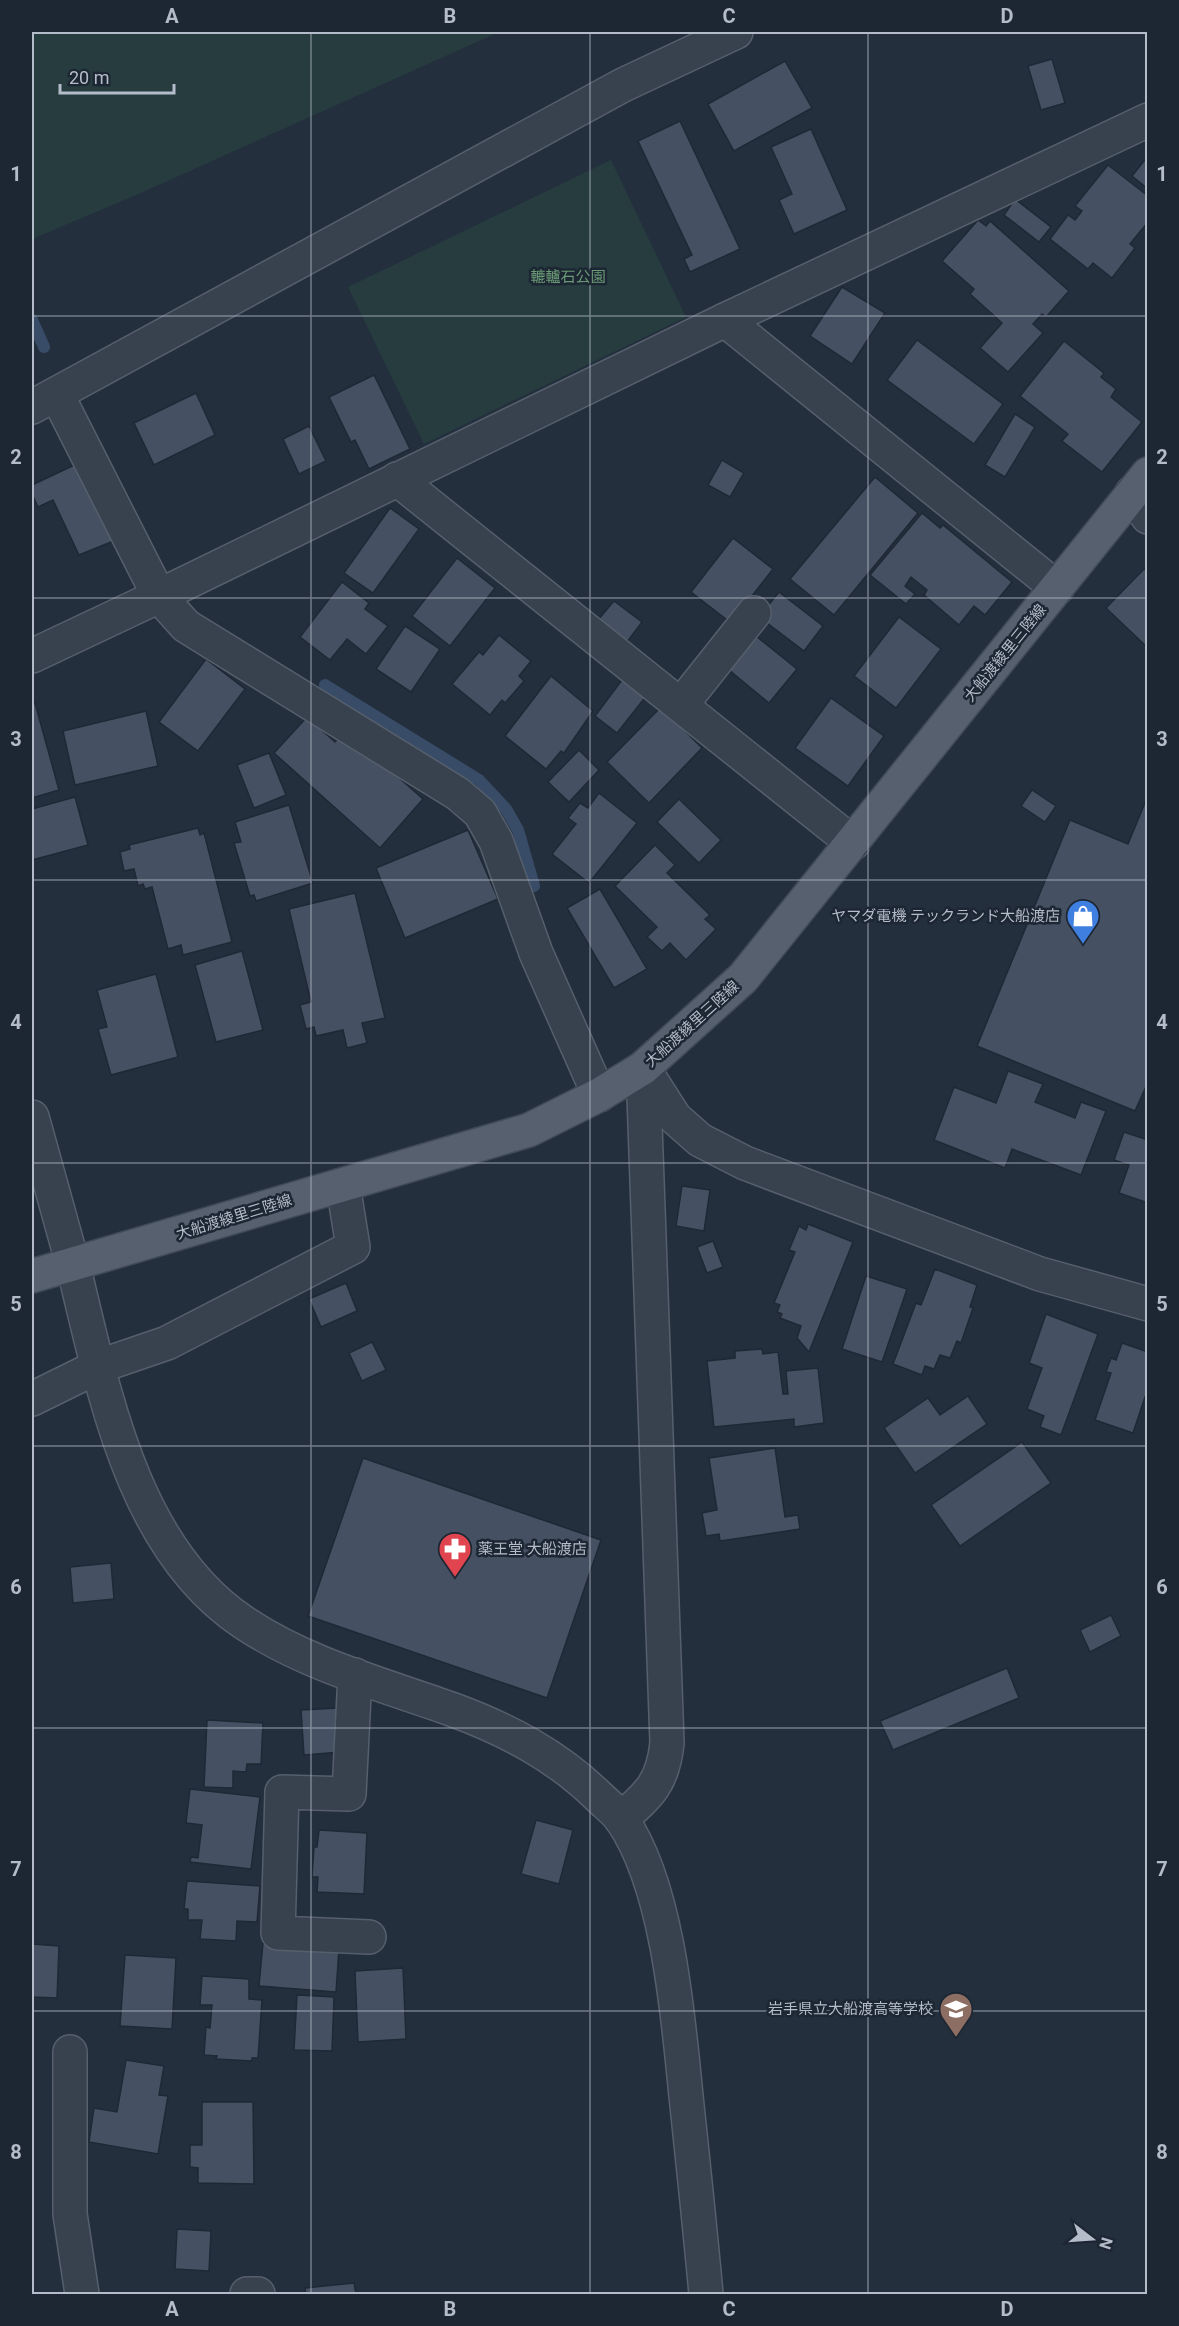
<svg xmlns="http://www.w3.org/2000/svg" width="1179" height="2326" font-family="Roboto,'Noto Sans JP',sans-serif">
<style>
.green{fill:#263c3f}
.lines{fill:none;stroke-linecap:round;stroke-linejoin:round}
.stream{stroke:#394c67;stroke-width:12}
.building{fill:#455162;stroke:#1f2835;stroke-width:1.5}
.minor-casing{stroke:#565f6c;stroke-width:36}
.tertiary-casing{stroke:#565f6c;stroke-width:36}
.primary-casing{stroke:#414a57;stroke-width:36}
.minor{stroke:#38414e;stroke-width:33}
.tertiary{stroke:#38414e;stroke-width:33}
.primary{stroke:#56606e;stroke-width:33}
.grid{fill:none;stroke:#b4bcc9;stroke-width:1.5;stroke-opacity:0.55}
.labels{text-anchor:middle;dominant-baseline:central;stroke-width:5;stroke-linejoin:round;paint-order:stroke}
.park-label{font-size:15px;fill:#6b9a76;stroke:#1d2633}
.street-label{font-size:15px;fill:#b4bcc9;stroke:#1d2633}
.poi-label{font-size:15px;fill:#b4bcc9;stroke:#1d2633;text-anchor:end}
.neatline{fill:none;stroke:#b4bcc9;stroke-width:2}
.grid-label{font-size:20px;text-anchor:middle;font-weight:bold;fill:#b4bcc9}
</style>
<rect width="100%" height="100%" fill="#242f3e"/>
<g class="green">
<path d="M32 32H499L134 196 32 239Z"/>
<path d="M611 160 686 317 424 444 348 287Z"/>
</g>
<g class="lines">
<g class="stream">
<path d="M32 320 44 347"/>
<path d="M325 685 479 780 506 809 518 830 534 886"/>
</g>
</g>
<g class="building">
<path d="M1052 59 1065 103 1041 110 1028 66Z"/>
<path d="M785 61 812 108 734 151 708 104Z"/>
<path d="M680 121 740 249 690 272 684 259 692 255 638 141Z"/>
<path d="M811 129 847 210 794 234 779 200 792 194 771 147Z"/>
<path d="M1148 156V189L1132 176Z"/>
<path d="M1108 165 1148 196V222L1130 244 1135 248 1112 278 1093 263 1088 269 1050 239 1068 215 1075 220 1082 211 1075 206Z"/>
<path d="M1015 199 1051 227 1039 242 1004 215Z"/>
<path d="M978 220 986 226 990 221 1069 291 1046 317 1042 314 1033 324 1043 333 1008 372 980 348 1002 323 970 294 974 289 942 261Z"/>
<path d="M842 287 885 313 852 364 810 336Z"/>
<path d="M917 340 1003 404 974 444 887 380Z"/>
<path d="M1064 341 1104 373 1101 377 1116 389 1111 397 1142 422 1102 472 1062 441 1068 434 1020 396Z"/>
<path d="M374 375 410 449 369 469 355 440 351 442 329 397Z"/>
<path d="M196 393 215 435 154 465 134 423Z"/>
<path d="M1015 414 1035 427 1005 477 985 465Z"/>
<path d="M309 426 326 461 299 474 283 439Z"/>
<path d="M85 460 121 538 79 555 53 500 38 507 32 494V485Z"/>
<path d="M722 460 744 473 730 497 708 485Z"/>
<path d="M875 477 918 513 834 615 790 579Z"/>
<path d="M390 508 419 529 373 593 344 573Z"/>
<path d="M922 513 940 528 943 525 1012 582 985 615 974 606 959 625 924 595 927 590 911 577 905 586 915 594 906 604 870 575Z"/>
<path d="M733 538 773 569 731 623 691 592Z"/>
<path d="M457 558 495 588 450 646 412 616Z"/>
<path d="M1144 569 1148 572V648L1106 608Z"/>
<path d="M342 582 369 603 365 609 388 626 366 654 347 639 330 660 300 637Z"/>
<path d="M779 592 823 626 804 651 759 617Z"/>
<path d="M614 601 642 622 627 642 598 620Z"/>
<path d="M899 617 941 649 896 708 854 676Z"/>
<path d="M405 626 440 649 411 692 376 669Z"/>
<path d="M499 635 531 661 519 676 524 681 505 703 502 700 490 715 452 684 479 652 483 655Z"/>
<path d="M756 636 797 669 769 703 729 670Z"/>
<path d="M206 659 245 689 198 751 159 722Z"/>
<path d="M628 672 651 690 617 733 595 716Z"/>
<path d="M551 676 593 711 564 753 561 751 546 769 505 736Z"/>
<path d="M831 698 884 736 848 786 795 748Z"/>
<path d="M35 703 59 790 32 798V704Z"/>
<path d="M661 707 702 748 649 803 607 762Z"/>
<path d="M146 711 158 766 75 785 63 731Z"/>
<path d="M307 717 335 742 345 730 423 799 380 848 274 753Z"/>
<path d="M579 750 599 770 569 802 548 782Z"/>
<path d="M269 753 286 795 254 808 237 765Z"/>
<path d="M1032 790 1056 806 1045 822 1021 806Z"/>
<path d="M599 793 637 823 589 883 552 854 576 824 568 818 580 803 588 808Z"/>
<path d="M75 797 88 845 32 860V809Z"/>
<path d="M1147 798 1148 1082 1135 1111 977 1046 1070 820 1128 844Z"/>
<path d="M679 799 721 840 699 863 657 822Z"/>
<path d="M289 805 313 883 256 901 254 895 250 896 234 843 241 842 235 822Z"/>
<path d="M198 828 200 835 204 833 232 942 183 955 181 945 168 949 152 887 145 889 143 884 138 886 134 869 124 871 120 852 130 849 129 845Z"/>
<path d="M468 830 498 899 405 938 376 868Z"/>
<path d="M655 845 675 865 667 873 710 915 705 919 716 929 686 960 670 943 662 951 647 937 657 927 615 886Z"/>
<path d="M600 889 647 969 614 988 567 908Z"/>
<path d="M355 893 385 1018 362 1023 367 1043 347 1048 343 1030 316 1036 314 1027 306 1029 300 1005 311 1002 289 909Z"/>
<path d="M242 951 263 1030 216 1042 195 965Z"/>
<path d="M156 974 178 1057 111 1075 98 1029 107 1027 97 990Z"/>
<path d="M1008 1071 1043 1084 1035 1102 1075 1118 1081 1102 1106 1111 1081 1175 1012 1149 1005 1168 934 1140 954 1087 996 1103Z"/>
<path d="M1124 1132 1148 1140V1203L1119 1193 1129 1165 1114 1160Z"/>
<path d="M682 1186 710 1190 704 1231 676 1226Z"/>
<path d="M808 1224 853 1242 809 1352 797 1338 801 1326 780 1318 782 1314 777 1312 780 1305 774 1303 795 1252 789 1250 799 1226 806 1230Z"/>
<path d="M713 1241 723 1267 707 1273 697 1247Z"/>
<path d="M935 1269 977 1285 970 1307 973 1308 961 1343 957 1341 950 1358 940 1355 934 1369 925 1366 922 1375 893 1364 916 1303 921 1305Z"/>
<path d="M866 1276 907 1289 882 1362 842 1349Z"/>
<path d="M346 1283 357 1311 321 1327 309 1299Z"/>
<path d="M1046 1314 1098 1334 1061 1435 1040 1427 1044 1416 1027 1409 1042 1368 1029 1363Z"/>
<path d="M372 1342 386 1370 362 1381 349 1353Z"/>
<path d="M1122 1343 1148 1352V1398L1145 1397 1133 1433 1095 1420 1111 1373 1106 1372 1111 1358 1116 1360Z"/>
<path d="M762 1349 763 1354 778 1352 783 1394H788L786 1371 818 1368 824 1423 794 1427V1419L714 1427 707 1361 735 1358V1351Z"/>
<path d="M968 1396 987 1424 915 1473 884 1428 928 1398 940 1415Z"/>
<path d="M1022 1442 1051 1483 960 1546 931 1505Z"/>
<path d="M775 1448 785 1517 798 1515 800 1529 720 1541 719 1534 706 1536 702 1513 717 1510 709 1458Z"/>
<path d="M363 1458 601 1540 547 1698 308 1616Z"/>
<path d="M111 1563 114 1599 73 1603 70 1567Z"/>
<path d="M1111 1615 1121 1636 1090 1652 1080 1630Z"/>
<path d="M1007 1668 1019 1698 893 1750 880 1721Z"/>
<path d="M338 1708 341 1752 304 1755 301 1710Z"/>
<path d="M207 1720 263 1723 261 1764H247L246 1772 233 1771V1788L204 1787Z"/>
<path d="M190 1789 260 1797 251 1869 190 1862 191 1857 198 1858 202 1825 186 1823Z"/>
<path d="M536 1820 573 1830 559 1884 521 1874Z"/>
<path d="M319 1830 367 1833 364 1894 317 1892 318 1877H312L314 1847H317Z"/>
<path d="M187 1881 260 1886 257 1922 237 1921 236 1941 200 1939 202 1920H188V1909H184Z"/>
<path d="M263 1943 339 1949 336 1992 259 1986Z"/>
<path d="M32 1944 59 1946 57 1998 32 1997Z"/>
<path d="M125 1955 176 1958 172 2029 120 2026Z"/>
<path d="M403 1968 406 2039 358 2042 355 1971Z"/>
<path d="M202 1976 249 1979V1999L262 2000 258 2058H252V2061L216 2059 217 2056 204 2055 206 2027 210 2028 212 2005H200Z"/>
<path d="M297 1995 334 1997 332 2051 294 2050Z"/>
<path d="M126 2060 164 2066 159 2095 168 2096 158 2154 89 2142 94 2108 117 2112Z"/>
<path d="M202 2102H253L254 2184 198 2183V2168L190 2167V2145H202Z"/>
<path d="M177 2229 211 2231 209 2271 175 2269Z"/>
<path d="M354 2283 356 2294H306L305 2288Z"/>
</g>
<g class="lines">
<g class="minor-casing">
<g id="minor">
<path d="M725 320 1057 588"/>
<path d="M57 395 159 596 725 320 1148 120"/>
<path d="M32 407 623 85 736 32"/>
<path d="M397 479 853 843"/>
<path d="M1132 493 1148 517"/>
<path d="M32 656 159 596 186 626 458 794 480 813 496 841 536 953 599 1095"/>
<path d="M681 705 754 613"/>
<path d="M32 1117 73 1265"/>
<path d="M32 1399 97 1367 167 1343 353 1247 343 1185"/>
<path d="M355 1675 349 1794 282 1792 278 1933 369 1937"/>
<path d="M621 1819C650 1794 663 1782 667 1743L643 1068"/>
<path d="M70 2052V2214L82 2294"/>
<path d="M247 2294H258"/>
</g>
</g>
<g class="tertiary-casing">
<g id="tertiary">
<path d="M643 1068 675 1118 700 1140 745 1163 1040 1274 1148 1304"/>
<path d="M73 1265C103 1387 131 1547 243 1622 305 1664 381 1684 451 1709 506 1729 556 1755 598 1796 606 1804 616 1811 622 1820 668 1887 678 2016 686 2096 693 2162 700 2228 706 2294"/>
</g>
</g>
<g class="primary-casing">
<path id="primary" d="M32 1276 529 1130 599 1095 643 1068 743 978 1148 474"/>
</g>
<use href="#minor" class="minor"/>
<use href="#tertiary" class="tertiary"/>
<use href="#primary" class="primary"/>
</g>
<path class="grid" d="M311 32V2294M590 32V2294M868 32V2294M32 316H1148M32 598H1148M32 880H1148M32 1163H1148M32 1446H1148M32 1728H1148M32 2011H1148"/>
<defs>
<g id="shop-pin" transform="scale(1.725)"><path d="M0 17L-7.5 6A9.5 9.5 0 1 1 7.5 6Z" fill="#3f7fe0" stroke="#1d2633"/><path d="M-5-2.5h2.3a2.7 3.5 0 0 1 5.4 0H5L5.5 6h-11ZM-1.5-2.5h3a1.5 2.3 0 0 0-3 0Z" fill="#fff"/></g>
<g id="pharmacy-pin" transform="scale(1.725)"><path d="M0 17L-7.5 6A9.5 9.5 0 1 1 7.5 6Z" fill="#e0444e" stroke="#1d2633"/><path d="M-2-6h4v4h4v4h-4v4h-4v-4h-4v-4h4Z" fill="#fff"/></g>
<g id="school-pin" transform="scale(1.725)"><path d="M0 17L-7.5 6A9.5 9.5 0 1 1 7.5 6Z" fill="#8d6e63" stroke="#1d2633"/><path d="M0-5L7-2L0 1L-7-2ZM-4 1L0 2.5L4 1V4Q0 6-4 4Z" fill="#fff"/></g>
</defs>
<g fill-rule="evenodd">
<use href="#shop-pin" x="1083" y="916"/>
<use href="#pharmacy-pin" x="455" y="1549"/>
<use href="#school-pin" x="956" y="2009"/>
</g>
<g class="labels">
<g class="park-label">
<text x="568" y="277">轆轤石公園</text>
</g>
<g class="street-label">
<text transform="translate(1005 653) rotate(-51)">大船渡綾里三陸線</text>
<text transform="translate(692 1024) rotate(-42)">大船渡綾里三陸線</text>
<text transform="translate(234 1217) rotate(-17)">大船渡綾里三陸線</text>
</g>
<g class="poi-label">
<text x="1060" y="916">ヤマダ電機 テックランド大船渡店</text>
<text x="478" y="1549" text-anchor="start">薬王堂 大船渡店</text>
<text x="933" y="2009">岩手県立大船渡高等学校</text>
</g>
</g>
<rect width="1179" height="2326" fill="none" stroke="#1d2633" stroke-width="66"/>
<g transform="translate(1092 2239) rotate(107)" stroke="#1d2633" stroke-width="4.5" paint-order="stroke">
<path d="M0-4.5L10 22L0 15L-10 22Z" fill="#b4bcc9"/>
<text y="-9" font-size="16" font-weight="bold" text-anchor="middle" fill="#b4bcc9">N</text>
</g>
<path d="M60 84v9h114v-9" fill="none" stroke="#b4bcc9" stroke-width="3"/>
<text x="69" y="84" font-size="18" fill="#b4bcc9" stroke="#1d2633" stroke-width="4.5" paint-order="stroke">20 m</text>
<rect x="33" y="33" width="1113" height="2260" class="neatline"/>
<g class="grid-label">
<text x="172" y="23">A</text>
<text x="450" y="23">B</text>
<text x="729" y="23">C</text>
<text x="1007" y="23">D</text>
<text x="16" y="181">1</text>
<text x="1162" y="181">1</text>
<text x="16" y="464">2</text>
<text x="1162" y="464">2</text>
<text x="16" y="746">3</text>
<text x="1162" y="746">3</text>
<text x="16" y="1029">4</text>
<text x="1162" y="1029">4</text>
<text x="16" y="1311">5</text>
<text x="1162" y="1311">5</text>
<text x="16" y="1594">6</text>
<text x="1162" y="1594">6</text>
<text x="16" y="1876">7</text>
<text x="1162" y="1876">7</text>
<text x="16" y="2159">8</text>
<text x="1162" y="2159">8</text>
<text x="172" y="2316">A</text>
<text x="450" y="2316">B</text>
<text x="729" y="2316">C</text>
<text x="1007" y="2316">D</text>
</g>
</svg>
